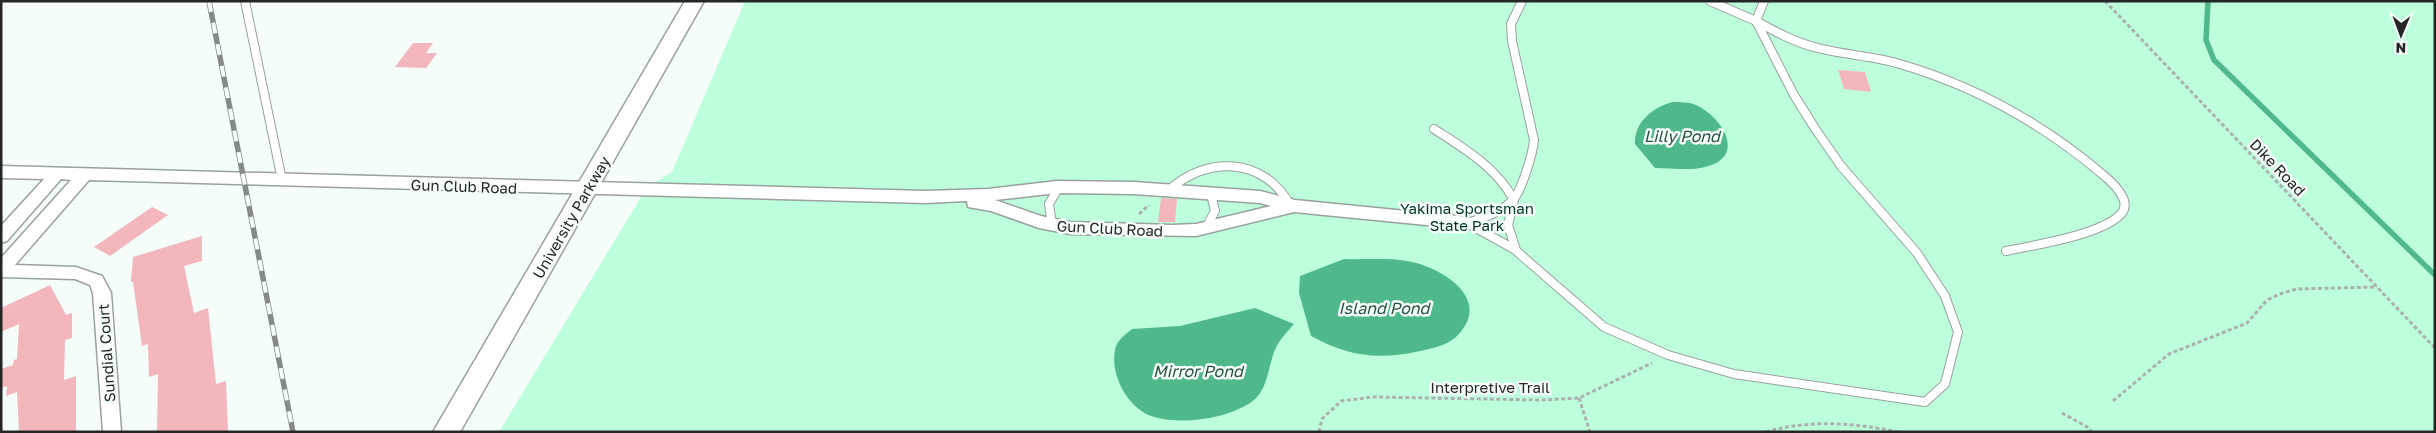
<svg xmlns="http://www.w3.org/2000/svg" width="2436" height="433" font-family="'Golos Text',sans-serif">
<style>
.green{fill:#bdfedd}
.water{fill:#50b98c}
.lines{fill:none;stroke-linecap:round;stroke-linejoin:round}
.stream{stroke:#50b98c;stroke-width:5.5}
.building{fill:#f3b6bd}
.service-casing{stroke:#99a19d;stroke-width:10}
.minor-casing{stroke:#99a19d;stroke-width:3}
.secondary-casing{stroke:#99a19d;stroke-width:3}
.path{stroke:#abb2ae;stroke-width:3;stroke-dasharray:4 2.5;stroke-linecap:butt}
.service{stroke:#fff;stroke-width:8}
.minor{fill:#fff;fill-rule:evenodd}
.secondary{fill:#fff;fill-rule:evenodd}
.rail-casing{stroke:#848a86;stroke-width:5.5}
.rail{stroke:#f4fdf8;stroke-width:4;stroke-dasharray:11;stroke-linecap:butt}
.labels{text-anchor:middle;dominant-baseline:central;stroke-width:5;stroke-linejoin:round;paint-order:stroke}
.street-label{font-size:15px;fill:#232624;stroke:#f4fdf8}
.park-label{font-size:15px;fill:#043422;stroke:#f4fdf8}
.water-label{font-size:16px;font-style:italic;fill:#27523f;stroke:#f4fdf8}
</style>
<rect width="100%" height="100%" fill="#f4fdf8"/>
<path class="green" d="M745 1H2435V432H499L647 187 672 172Z"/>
<g class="water">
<path d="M1673 102C1680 102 1689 102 1696 105 1722 117 1748 157 1705 167 1690 171 1671 168 1655 168L1635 144C1634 122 1653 107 1673 102Z"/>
<path d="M1344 259C1366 260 1390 257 1412 262 1444 269 1491 299 1459 334 1450 344 1437 347 1425 350 1381 360 1351 358 1311 336L1299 293 1300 276Z"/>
<path d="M1255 308 1294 324C1289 330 1283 336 1279 342 1267 360 1271 390 1250 403 1225 419 1183 425 1154 417 1127 409 1108 372 1116 346 1118 340 1127 333 1132 329L1180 326Z"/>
</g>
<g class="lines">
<path class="stream" d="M2208 1 2206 40 2214 60 2435 275"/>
</g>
<g class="building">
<path d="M413 43H433L426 53H437L426 68 395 67Z"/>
<path d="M1838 70 1865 72 1871 92 1844 89Z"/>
<path d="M1161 198 1177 199 1175 222H1158Z"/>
<path d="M152 207 168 215 110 256 94 247Z"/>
<path d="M202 236V261L184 266 194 313 208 308 216 384 226 381 228 432H157L158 374 149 377 148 344 142 346 133 282H131L133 257Z"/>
<path d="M50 285 66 315 72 313V338L65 340 64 380 76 376V432H19L17 392 6 396 7 386 1 388V369L13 365 14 360 17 359 19 324 1 332V308Z"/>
</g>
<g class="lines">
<g class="service-casing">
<g id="service">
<path d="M245 1 282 180"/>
<path d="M1522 1 1511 24 1512 41 1534 140C1533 153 1521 193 1512 201 1499 213 1484 218 1467 223L1514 249 1604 327 1668 355 1734 374 1925 402 1945 384 1958 332 1945 296 1917 253 1841 166 1816 130 1794 95 1756 21 1710 1"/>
<path d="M1764 1 1756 21C1776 32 1796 43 1818 48 1845 55 1874 56 1900 64 1975 86 2043 124 2102 174 2112 182 2133 201 2121 214 2101 235 2035 245 2006 251"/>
<path d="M1434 129C1465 149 1496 167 1514 200L1508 225 1516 250"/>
<path d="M1168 191C1206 155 1264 157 1290 205"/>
<path d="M1052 225 1049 204 1059 187"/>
<path d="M1207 226 1215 211 1211 194"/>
</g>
</g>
<g class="minor-casing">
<path id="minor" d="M1 166 926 191 988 189 1057 181 1134 182 1260 191 1295 200 1467 217 1473 219 1475 223 1473 227 1467 229 1294 212 1196 236 1070 234 1039 228 991 211 968 207 967 201 926 203 89 180 15 265 76 267 102 276 111 293 121 432H103L93 293 90 285 75 279 1 277V258L71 180 61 179 7 241 1 243V226L44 179 1 178ZM1057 193 1134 194 1260 203 1271 206 1196 224 1172 225 1070 222 1041 216 995 200Z"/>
</g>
<g class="secondary-casing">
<path id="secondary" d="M685 1H704L460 432H433Z"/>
</g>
<g class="path">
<path d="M2105 1 2435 348"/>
<path d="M1139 214 1149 205"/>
<path d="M1579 398 1590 432"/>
<path d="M2113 401 2169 354 2247 323 2267 300 2280 294 2296 289 2377 287"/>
<path d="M2062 413 2089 428 2091 432"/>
<path d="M1319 432 1322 419 1341 401 1373 397 1542 400 1579 398 1652 363"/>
<path d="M1766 432C1811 419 1854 423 1899 432"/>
</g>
<use href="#service" class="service"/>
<use href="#minor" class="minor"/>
<use href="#secondary" class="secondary"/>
<g class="rail-casing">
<path id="rail" d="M209 1 293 432"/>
</g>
<use href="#rail" class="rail"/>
</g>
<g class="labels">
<g class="street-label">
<text transform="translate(2278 167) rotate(46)">Dike Road</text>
<text transform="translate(464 186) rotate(2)">Gun Club Road</text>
<text transform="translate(571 217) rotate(-60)">University Parkway</text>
<text transform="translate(1110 228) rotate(3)">Gun Club Road</text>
<text transform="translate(106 353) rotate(-94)">Sundial Court</text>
<text x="1490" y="387">Interpretive Trail</text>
</g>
<g class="park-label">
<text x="1467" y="208">Yakima Sportsman<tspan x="1467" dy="17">State Park</tspan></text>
</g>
<g class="water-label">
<text x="1682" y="136">Lilly Pond</text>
<text x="1384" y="308">Island Pond</text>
<text x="1198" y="371">Mirror Pond</text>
</g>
</g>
<rect width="2436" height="433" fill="none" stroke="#232624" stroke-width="5"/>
<g transform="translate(2401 35) rotate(181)" stroke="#f4fdf8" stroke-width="4" paint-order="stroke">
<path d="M0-4L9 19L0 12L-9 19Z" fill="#232624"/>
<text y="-8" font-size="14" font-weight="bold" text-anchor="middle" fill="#232624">N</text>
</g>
</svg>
